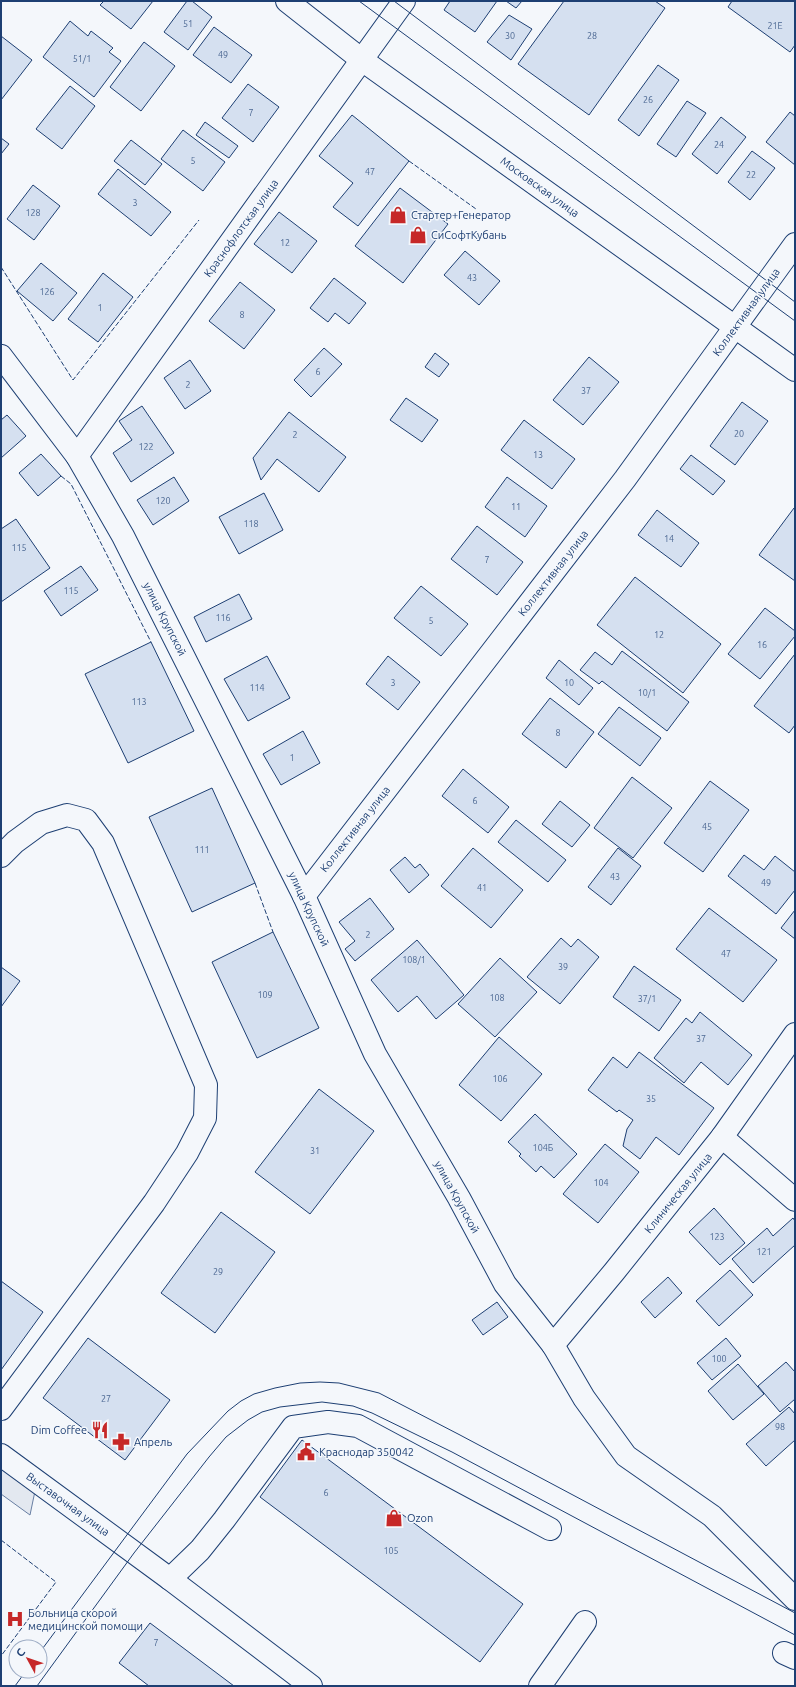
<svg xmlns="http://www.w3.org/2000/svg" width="796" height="1687" font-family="Ubuntu,sans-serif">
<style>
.parking{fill:#e3e8f0;stroke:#687fa3}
.building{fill:#d5e0f0;stroke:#1d3f73}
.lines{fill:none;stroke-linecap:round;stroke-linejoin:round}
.minor-casing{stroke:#1d3f73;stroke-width:24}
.minor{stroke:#f4f7fb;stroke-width:22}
.tram{stroke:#1d3f73;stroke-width:1}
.fence{stroke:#1d3f73;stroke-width:1;stroke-dasharray:5 2;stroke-linecap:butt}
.labels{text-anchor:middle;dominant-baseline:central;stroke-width:3;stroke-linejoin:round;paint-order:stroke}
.number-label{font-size:9px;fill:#4b6792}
.street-label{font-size:11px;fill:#1d3f73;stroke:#f4f7fb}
.poi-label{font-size:11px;fill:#1d3f73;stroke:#f4f7fb;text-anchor:start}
</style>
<rect width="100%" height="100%" fill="#f4f7fb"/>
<path class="parking" d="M1 1466 35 1491 30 1515 1 1494Z"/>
<g class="building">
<path d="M104 1H153L131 29 100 5Z"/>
<path d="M187 1H192L212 17 188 50 164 32Z"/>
<path d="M450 1H497L475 32 444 10Z"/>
<path d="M506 1H522L516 8Z"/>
<path d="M564 1H655L665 8 589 115 518 64Z"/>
<path d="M732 1H793L795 2V45L790 52 728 7Z"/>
<path d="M509 15 532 29 511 60 487 42Z"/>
<path d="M70 21 88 36 91 31 113 48 109 52 121 61 94 97 43 57Z"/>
<path d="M214 27 252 55 231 83 193 55Z"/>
<path d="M1 36 32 60 1 100Z"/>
<path d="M144 42 175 66 141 111 110 87Z"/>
<path d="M658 65 679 80 639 136 618 120Z"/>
<path d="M248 84 279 107 253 142 222 118Z"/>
<path d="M70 86 95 106 62 149 36 129Z"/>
<path d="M687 101 706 113 676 157 657 144Z"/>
<path d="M790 112 795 116V165L766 142Z"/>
<path d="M352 115 409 161 358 226 333 207 353 183 319 156Z"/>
<path d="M721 117 746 137 717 174 692 154Z"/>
<path d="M205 122 238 146 229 158 196 135Z"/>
<path d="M183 130 225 162 203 191 161 159Z"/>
<path d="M1 138 9 144 1 154Z"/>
<path d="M131 140 162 164 145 185 114 161Z"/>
<path d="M752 151 775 168 750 200 728 182Z"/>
<path d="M118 169 171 212 151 236 98 194Z"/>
<path d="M33 185 60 206 34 240 7 219Z"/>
<path d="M400 188 448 224 403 283 355 246Z"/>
<path d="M279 212 317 241 292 273 254 244Z"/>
<path d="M465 251 500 281 479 305 444 275Z"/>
<path d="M41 263 77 293 53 321 17 291Z"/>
<path d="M103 273 133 297 98 342 68 319Z"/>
<path d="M334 278 366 303 349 324 335 313 328 322 310 308Z"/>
<path d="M240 282 275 310 244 349 209 321Z"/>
<path d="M324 348 342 364 311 397 294 380Z"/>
<path d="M435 353 449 364 439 377 425 367Z"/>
<path d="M589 357 619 382 583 425 553 400Z"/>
<path d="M190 360 211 391 185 409 164 378Z"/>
<path d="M406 398 438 420 422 442 390 420Z"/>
<path d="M742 402 768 421 735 465 710 446Z"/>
<path d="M142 406 174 453 131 482 113 453 132 440 119 421Z"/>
<path d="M289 412 346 457 319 492 277 459 261 480 253 458Z"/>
<path d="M7 415 26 436 1 458V420Z"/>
<path d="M524 420 575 459 552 489 501 450Z"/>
<path d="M41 454 61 476 38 496 19 473Z"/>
<path d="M691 455 725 481 713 495 680 469Z"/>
<path d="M174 477 189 501 153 525 137 500Z"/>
<path d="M507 477 547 506 525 537 485 507Z"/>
<path d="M264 493 283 530 239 554 219 517Z"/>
<path d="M794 508 795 509V581L759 555Z"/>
<path d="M657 510 699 543 681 567 638 535Z"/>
<path d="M16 519 50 568 1 602V529Z"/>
<path d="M477 526 523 562 497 595 451 559Z"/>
<path d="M81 566 98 590 61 616 44 591Z"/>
<path d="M635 577 721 644 683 693 597 625Z"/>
<path d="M421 586 468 624 441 656 394 618Z"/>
<path d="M239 594 252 619 206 642 194 617Z"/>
<path d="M765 608 795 631V636L760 679 728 654Z"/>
<path d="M151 642 194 731 128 763 85 674Z"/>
<path d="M622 651 689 702 667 731 602 681 599 684 580 670 595 652 612 665Z"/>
<path d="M795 654V725L789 733 754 706Z"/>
<path d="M267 656 290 698 248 721 224 679Z"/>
<path d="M388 656 420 682 398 710 366 684Z"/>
<path d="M559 660 593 688 579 705 546 678Z"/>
<path d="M550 698 594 732 566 768 522 734Z"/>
<path d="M619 707 661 738 640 766 598 734Z"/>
<path d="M303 731 320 763 281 785 263 754Z"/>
<path d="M463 769 509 807 488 833 442 796Z"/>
<path d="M632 777 672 808 633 858 594 828Z"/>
<path d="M710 781 749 810 703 872 664 843Z"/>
<path d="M212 788 255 883 192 912 149 817Z"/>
<path d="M560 801 590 825 572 847 542 824Z"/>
<path d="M516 820 566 860 548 882 498 842Z"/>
<path d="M473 848 523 890 491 928 441 886Z"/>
<path d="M618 848 641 866 611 905 588 887Z"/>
<path d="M744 855 764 870 775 856 795 872V890L776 914 728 876Z"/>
<path d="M405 857 415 868 420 864 429 875 409 893 390 870Z"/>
<path d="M370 898 394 929 355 961 345 949 355 941 339 922Z"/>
<path d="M709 908 777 960 743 1002 676 949Z"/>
<path d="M795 910V939L781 928Z"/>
<path d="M273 932 319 1028 257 1058 212 962Z"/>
<path d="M561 938 571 947 578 939 599 957 560 1004 527 977Z"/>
<path d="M417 940 464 995 436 1019 417 996 398 1012 371 980Z"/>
<path d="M500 958 537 992 495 1037 458 1004Z"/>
<path d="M634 966 681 1000 659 1031 613 997Z"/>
<path d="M1 967 20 981 1 1007Z"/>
<path d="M700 1012 752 1055 728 1085 701 1062 684 1083 654 1058 686 1018 692 1023Z"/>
<path d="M499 1037 542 1074 501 1121 459 1085Z"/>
<path d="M639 1052 714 1108 679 1155 656 1137 640 1159 623 1146 627 1129 633 1120 619 1110 617 1112 588 1090 613 1057 627 1068Z"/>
<path d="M319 1089 374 1131 310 1214 255 1172Z"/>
<path d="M535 1114 577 1154 554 1178 541 1166 536 1172 519 1156 521 1154 508 1142Z"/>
<path d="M605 1144 639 1172 598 1223 563 1194Z"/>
<path d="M714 1208 745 1243 720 1265 689 1232Z"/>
<path d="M221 1212 275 1252 215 1333 161 1293Z"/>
<path d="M793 1218 795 1221V1245L753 1283 732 1259 767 1228 773 1236Z"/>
<path d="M730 1270 753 1295 719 1326 696 1301Z"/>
<path d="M668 1277 682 1293 655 1318 641 1302Z"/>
<path d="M1 1281 43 1312 1 1370Z"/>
<path d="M497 1302 508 1317 483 1335 472 1320Z"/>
<path d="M88 1338 170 1400 125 1460 43 1398Z"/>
<path d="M726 1338 741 1356 712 1380 697 1363Z"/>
<path d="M786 1362 795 1372V1399L780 1412 758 1386Z"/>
<path d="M738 1364 764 1394 733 1420 708 1391Z"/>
<path d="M789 1407 795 1414V1440L766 1466 746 1444Z"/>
<path d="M302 1440 523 1604 480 1662 260 1497Z"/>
<path d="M150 1623 234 1686H149L119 1663Z"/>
</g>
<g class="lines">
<g class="minor-casing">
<g id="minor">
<path d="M287 1 362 60 795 370"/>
<path d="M1 356 77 456 123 536 304 896 375 1054 459 1198 505 1284 553 1345 584 1398 626 1456 712 1516 795 1599"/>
<path d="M77 456 404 1"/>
<path d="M1 856 15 842 41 823 67 815 86 820 103 843 206 1085 205 1118 187 1153 154 1203 1 1409"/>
<path d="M304 896 625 479 795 244"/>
<path d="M722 1137 795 1200"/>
<path d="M553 1345 614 1272 722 1137 795 1034"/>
<path d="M1 1455 170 1579 200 1550 224 1520 293 1427 328 1422 358 1426 550 1529"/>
<path d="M170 1579 311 1686"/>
<path d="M784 1653 795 1658"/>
<path d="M540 1686 585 1622"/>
</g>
</g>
<use href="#minor" class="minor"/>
<g class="tram">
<path d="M359 1 795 321"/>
<path d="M394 1 795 302"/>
<path d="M40 1652 187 1454 228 1411 241 1401 254 1394 275 1388 300 1383 320 1382 339 1383 379 1393 460 1435 795 1613"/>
<path d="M15 1686 26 1671"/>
<path d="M37 1686 134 1553 209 1457 226 1437 248 1420 262 1412 280 1407 322 1402 353 1406 372 1413 452 1452 795 1635"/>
</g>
<g class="fence">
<path d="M409 161 476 209"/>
<path d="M1 267 73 380 199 220"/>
<path d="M61 476 71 484 151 642"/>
<path d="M255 883 273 932"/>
<path d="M1 1540 56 1582 1 1656"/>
</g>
</g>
<defs>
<g id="shop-bare" transform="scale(1.38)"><path d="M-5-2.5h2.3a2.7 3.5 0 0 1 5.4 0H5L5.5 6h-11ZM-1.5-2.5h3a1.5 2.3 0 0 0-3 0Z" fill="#c62828" stroke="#f4f7fb" stroke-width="2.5" paint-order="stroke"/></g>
<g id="restaurant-bare" transform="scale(1.38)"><path d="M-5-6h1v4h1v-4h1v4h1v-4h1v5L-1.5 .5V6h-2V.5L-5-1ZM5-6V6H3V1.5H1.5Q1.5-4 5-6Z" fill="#c62828" stroke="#f4f7fb" stroke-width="2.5" paint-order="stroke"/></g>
<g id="pharmacy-bare" transform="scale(1.38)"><path d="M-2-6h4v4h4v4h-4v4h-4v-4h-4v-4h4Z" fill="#c62828" stroke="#f4f7fb" stroke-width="2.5" paint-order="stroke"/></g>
<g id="civic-bare" transform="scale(1.38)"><path d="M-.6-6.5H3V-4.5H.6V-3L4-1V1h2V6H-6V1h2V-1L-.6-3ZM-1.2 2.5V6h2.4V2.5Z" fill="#c62828" stroke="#f4f7fb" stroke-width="2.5" paint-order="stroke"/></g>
<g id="hospital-bare" transform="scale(1.38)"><path d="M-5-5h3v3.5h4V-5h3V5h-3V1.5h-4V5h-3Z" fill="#c62828" stroke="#f4f7fb" stroke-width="2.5" paint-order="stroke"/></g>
</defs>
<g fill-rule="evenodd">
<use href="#shop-bare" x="398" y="215"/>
<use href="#shop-bare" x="418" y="235"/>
<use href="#restaurant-bare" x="100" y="1430"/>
<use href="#pharmacy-bare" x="121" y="1442"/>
<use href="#civic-bare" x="306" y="1452"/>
<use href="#shop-bare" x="394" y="1518"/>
<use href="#hospital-bare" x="15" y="1619"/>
</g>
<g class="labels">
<g class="number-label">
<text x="188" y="24">51</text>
<text x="775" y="26">21Е</text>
<text x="510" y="36">30</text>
<text x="592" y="36">28</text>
<text x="223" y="55">49</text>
<text x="82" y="59">51/1</text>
<text x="648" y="100">26</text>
<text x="251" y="113">7</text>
<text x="719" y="145">24</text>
<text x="193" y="161">5</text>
<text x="370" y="172">47</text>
<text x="751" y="175">22</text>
<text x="135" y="203">3</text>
<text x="33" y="213">128</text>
<text x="285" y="243">12</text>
<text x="472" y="278">43</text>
<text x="47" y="292">126</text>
<text x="100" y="308">1</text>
<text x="242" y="315">8</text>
<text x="318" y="372">6</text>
<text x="188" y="385">2</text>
<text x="586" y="391">37</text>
<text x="739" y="434">20</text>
<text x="295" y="435">2</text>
<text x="146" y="447">122</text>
<text x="538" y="455">13</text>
<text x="163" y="501">120</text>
<text x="516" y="507">11</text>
<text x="251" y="524">118</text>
<text x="669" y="539">14</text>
<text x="19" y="548">115</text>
<text x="487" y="560">7</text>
<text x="71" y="591">115</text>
<text x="223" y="618">116</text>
<text x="431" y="621">5</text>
<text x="659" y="635">12</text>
<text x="762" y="645">16</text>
<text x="393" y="683">3</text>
<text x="569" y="683">10</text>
<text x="257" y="688">114</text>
<text x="647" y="693">10/1</text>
<text x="139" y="702">113</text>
<text x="558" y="733">8</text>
<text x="292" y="758">1</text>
<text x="475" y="801">6</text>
<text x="707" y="827">45</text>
<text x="202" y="850">111</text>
<text x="615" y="877">43</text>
<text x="766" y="883">49</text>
<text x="482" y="888">41</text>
<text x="368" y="935">2</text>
<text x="726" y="954">47</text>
<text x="414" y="960">108/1</text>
<text x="563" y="967">39</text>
<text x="265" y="995">109</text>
<text x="497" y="998">108</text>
<text x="647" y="999">37/1</text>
<text x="701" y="1039">37</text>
<text x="500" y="1079">106</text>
<text x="651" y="1099">35</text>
<text x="543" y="1148">104Б</text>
<text x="315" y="1151">31</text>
<text x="601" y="1183">104</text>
<text x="717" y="1237">123</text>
<text x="764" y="1252">121</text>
<text x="218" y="1272">29</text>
<text x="719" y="1359">100</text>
<text x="106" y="1399">27</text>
<text x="780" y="1427">98</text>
<text x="326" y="1493">6</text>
<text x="391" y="1551">105</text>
<text x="156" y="1643">7</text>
</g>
<g class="street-label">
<text transform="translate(540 187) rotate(36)">Московская улица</text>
<text transform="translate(241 228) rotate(-54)">Краснофлотская улица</text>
<text transform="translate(746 312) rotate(-54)">Коллективная улица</text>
<text transform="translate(553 573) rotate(-52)">Коллективная улица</text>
<text transform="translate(165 619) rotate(63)">улица Крупской</text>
<text transform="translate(355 829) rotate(-52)">Коллективная улица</text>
<text transform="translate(309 909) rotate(65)">улица Крупской</text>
<text transform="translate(678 1193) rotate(-51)">Клиническая улица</text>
<text transform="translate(457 1197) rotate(61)">улица Крупской</text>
<text transform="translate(68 1504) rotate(36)">Выставочная улица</text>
</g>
<g class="poi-label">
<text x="411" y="215">Стартер+Генератор</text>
<text x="431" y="235">СиСофтКубань</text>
<text x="87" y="1430" text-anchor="end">Dim Coffee</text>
<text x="134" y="1442">Апрель</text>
<text x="319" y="1452">Краснодар 350042</text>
<text x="407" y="1518">Ozon</text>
<text x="28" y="1613">Больница скорой<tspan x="28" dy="13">медицинской помощи</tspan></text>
</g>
</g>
<rect width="796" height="1687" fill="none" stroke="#1d3f73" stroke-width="4"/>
<g transform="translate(28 1659) rotate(310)"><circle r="19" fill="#f4f7fb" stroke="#9eadc5"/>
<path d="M0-3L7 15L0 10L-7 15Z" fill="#c62828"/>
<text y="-6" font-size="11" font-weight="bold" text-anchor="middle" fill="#1d3f73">С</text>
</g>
</svg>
